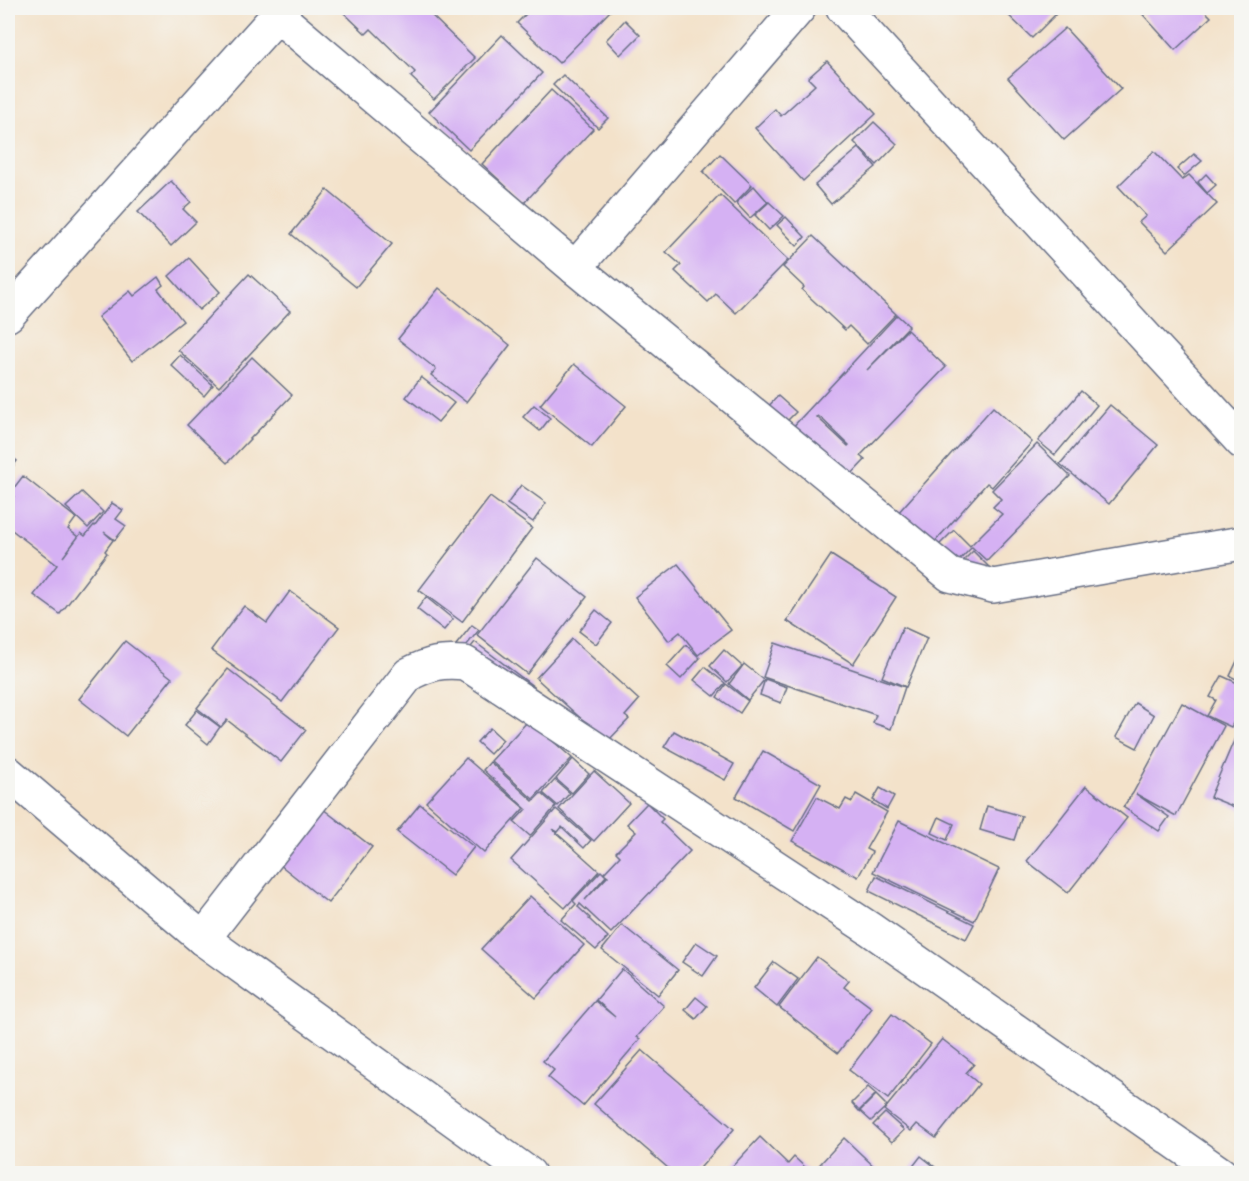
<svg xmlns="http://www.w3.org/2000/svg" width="1249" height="1181" font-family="'Playpen Sans',sans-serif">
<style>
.building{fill:#d5b1f3;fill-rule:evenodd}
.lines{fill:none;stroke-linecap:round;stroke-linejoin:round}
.minor-casing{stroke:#676e84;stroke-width:36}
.minor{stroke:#fff;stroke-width:33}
</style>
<rect width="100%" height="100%" fill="#f6f6f2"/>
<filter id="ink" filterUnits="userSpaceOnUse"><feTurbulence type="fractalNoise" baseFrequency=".0167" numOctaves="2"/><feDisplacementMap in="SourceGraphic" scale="12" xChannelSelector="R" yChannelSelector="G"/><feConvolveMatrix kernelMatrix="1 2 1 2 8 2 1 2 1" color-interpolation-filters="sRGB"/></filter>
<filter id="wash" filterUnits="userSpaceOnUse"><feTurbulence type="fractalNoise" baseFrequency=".008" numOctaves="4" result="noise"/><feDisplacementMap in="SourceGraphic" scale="24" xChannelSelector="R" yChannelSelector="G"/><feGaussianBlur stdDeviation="1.35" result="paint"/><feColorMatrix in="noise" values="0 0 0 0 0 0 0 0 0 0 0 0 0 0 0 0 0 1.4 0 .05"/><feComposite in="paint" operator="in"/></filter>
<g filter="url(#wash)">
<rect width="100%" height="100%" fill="#f3e2ca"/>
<g id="blocks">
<g class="building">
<path d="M346 8H424L475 58 434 99 411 77 415 72 371 29 366 34 342 11Z"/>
<path d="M532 8H613L559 63 517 23Z"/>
<path d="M1001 8H1062L1032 38Z"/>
<path d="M1137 8H1202L1211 17 1175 50Z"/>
<path d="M625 20 640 35 620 55 606 40Z"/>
<path d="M1065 28 1121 89 1064 140 1008 78Z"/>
<path d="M502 35 542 73 469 150 429 112Z"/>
<path d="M827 61 876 114 803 181 755 128 775 109 781 116 815 85 808 78Z"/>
<path d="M563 75 608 118 598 128 553 85Z"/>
<path d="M551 90 593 129 524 203 482 164Z"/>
<path d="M874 122 897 144 877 165 854 142Z"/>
<path d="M859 148 876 167 831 204 815 185Z"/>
<path d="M1154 151 1182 180 1189 175 1217 204 1167 251 1139 222 1146 216 1118 186Z"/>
<path d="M720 154 752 185 734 204 703 172Z"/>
<path d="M1194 154 1202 161 1184 176 1177 169Z"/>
<path d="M1206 174 1216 185 1207 193 1198 182Z"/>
<path d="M171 181 191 202 183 209 196 222 171 246 138 212Z"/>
<path d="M754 186 768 202 750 218 736 203Z"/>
<path d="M327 190 392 244 356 287 291 234Z"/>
<path d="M720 195 788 260 736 313 716 294 708 302 675 271 681 265 666 252Z"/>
<path d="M769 202 784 216 769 230 755 215Z"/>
<path d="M786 217 805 237 797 246 777 225Z"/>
<path d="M813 236 896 314 867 344 849 326 845 330 802 290 804 287 783 267Z"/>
<path d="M189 258 220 292 199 310 169 276Z"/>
<path d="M249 274 290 311 219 387 178 350Z"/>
<path d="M158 277 163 285 158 289 183 321 132 361 98 317 130 291 134 296Z"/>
<path d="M439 288 510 345 466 402 431 375 436 369 398 339Z"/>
<path d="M897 315 909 326 867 370 907 330 946 367 860 456 865 460 846 480 788 432ZM818 416 821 418 849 445 848 446 817 417Z"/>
<path d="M180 355 213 385 204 396 171 365Z"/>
<path d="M252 357 292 395 227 463 187 425Z"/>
<path d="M574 364 626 406 592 447 540 405Z"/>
<path d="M421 377 454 403 438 422 406 397Z"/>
<path d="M1081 391 1097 405 1055 455 1038 441Z"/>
<path d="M778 396 796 412 782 426 765 410Z"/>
<path d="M534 405 550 418 540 431 523 417Z"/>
<path d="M1110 405 1158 445 1109 504 1060 464Z"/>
<path d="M993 407 1032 442 992 487 987 483 932 545 897 514Z"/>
<path d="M1037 444 1070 476 987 561 972 547 954 566 936 548 954 530 970 546 1002 514 993 507 1001 499 992 490Z"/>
<path d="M8 454 17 461 8 473Z"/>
<path d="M23 476 76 518 68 529 78 537 63 557 81 533 85 536 94 525 95 526 112 503 123 510 116 519 126 526 115 540 104 532 113 540 105 551 107 553 60 614 34 595 57 565 8 527V504L14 496 10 493Z"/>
<path d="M521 485 546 503 533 522 507 504Z"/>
<path d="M82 492 103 512 88 528 66 507Z"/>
<path d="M490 497 532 528 462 622 419 590Z"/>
<path d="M973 551 989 567 978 579 961 563Z"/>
<path d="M831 555 896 597 853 664 787 621Z"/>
<path d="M537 558 587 597 527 674 477 635Z"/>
<path d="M678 564 731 630 698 655 680 632 669 641 635 597Z"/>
<path d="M290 591 339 627 282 702 211 650 244 606 267 623Z"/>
<path d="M426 597 453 619 444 630 417 609Z"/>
<path d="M596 610 612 623 596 644 579 631Z"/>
<path d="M472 625 479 630 462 651 456 645Z"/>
<path d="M903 627 927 638 906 687 882 677Z"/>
<path d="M572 639 639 700 625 716 629 719 607 742 536 678Z"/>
<path d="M125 641 172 678 126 736 79 699Z"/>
<path d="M475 642 534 687 526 697 467 652Z"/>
<path d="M775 643 905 687 891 729 873 723 876 715 763 677Z"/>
<path d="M686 645 700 658 681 679 667 666Z"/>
<path d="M724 650 742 666 727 682 710 666Z"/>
<path d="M1239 657 1242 658V682L1230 676Z"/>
<path d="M744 664 764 680 748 700 729 684Z"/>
<path d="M705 667 725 683 714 696 694 680Z"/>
<path d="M228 669 306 730 281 762 227 720 221 727 197 708Z"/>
<path d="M1222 676 1242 685V706L1231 727 1207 716 1216 700 1210 697Z"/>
<path d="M765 679 787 687 781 703 760 695Z"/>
<path d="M726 684 748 701 740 713 717 697Z"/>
<path d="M1135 703 1154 715 1137 748 1116 737Z"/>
<path d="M1182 703 1224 726 1176 816 1136 794 1169 817 1159 831 1123 807 1133 793Z"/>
<path d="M197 710 220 727 208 744 185 725Z"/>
<path d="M529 720 572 758 533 799 491 761Z"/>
<path d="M490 728 503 740 490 754 477 742Z"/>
<path d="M674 731 734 764 725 780 664 747Z"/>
<path d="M1235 738 1242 741V810L1210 797Z"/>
<path d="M763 751 821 784 794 831 736 797Z"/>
<path d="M466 758 524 808 484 853 426 802Z"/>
<path d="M573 759 589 774 572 793 556 779Z"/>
<path d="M490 762 533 801 541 793 556 806 530 836 514 822 526 809 483 770Z"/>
<path d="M594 771 629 803 594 841 559 809Z"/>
<path d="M555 780 570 793 558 806 543 793Z"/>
<path d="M1086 786 1127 818 1068 893 1027 861Z"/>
<path d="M880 788 894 796 887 809 873 800Z"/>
<path d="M856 794 887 812 866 849 872 852 858 877 792 841 817 797 840 809 846 799 852 802Z"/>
<path d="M314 802 372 847 328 903 270 857Z"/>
<path d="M647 803 663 819 660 822 690 851 611 933 580 904 578 907 590 918 589 919 608 937 596 950 561 920 576 904 573 901 601 871 606 876 585 900 608 876 604 873 620 856 616 852 636 832 627 824Z"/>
<path d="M420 804 474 847 452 875 397 832Z"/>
<path d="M987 806 1022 816 1014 840 980 830Z"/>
<path d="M556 809 591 840 584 848 562 827 558 832 552 829 599 871 565 908 511 860Z"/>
<path d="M939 817 954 824 947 840 932 833Z"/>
<path d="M899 821 999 869 974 921 873 872Z"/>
<path d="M876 876 974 924 966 939 869 891Z"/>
<path d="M530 896 584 945 536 998 481 949Z"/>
<path d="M622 925 678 970 658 995 602 950Z"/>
<path d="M696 942 717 956 703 976 682 962Z"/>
<path d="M817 957 849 981 844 987 872 1008 838 1053 779 1007Z"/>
<path d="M774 962 798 979 777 1007 754 988Z"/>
<path d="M622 969 664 1006 637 1037 640 1039 583 1106 548 1077 554 1070 543 1061 595 1001 615 1017 596 1000Z"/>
<path d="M696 997 707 1006 696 1019 685 1010Z"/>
<path d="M892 1014 931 1044 888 1099 849 1070Z"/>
<path d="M942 1039 974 1064 966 1073 979 1084 936 1138 917 1124 911 1131 884 1110Z"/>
<path d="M642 1050 734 1129 695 1174H675L594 1104Z"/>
<path d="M868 1087 876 1094 859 1111 852 1103Z"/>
<path d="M876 1095 887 1106 871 1121 860 1111Z"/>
<path d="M885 1113 904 1130 892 1142 873 1125Z"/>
<path d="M760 1137 788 1164 794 1157 808 1170 804 1174H725Z"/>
<path d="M844 1138 882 1174H811Z"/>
<path d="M921 1156 944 1174H907Z"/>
</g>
</g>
</g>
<g filter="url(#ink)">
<use href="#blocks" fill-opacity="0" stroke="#676e84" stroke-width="1.5"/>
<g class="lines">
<g class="minor-casing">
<g id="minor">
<path d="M843 8 1242 442"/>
<path d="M277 15 575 268 950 575 993 586 1242 543"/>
<path d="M575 268 799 8"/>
<path d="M8 315 284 8"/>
<path d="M8 773 203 939 529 1174"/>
<path d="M203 939 409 674C431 663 440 661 465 663L870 929 1221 1174"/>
</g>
</g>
<use href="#minor" class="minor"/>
</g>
</g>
<rect width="1249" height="1181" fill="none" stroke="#f6f6f2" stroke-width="30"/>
</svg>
